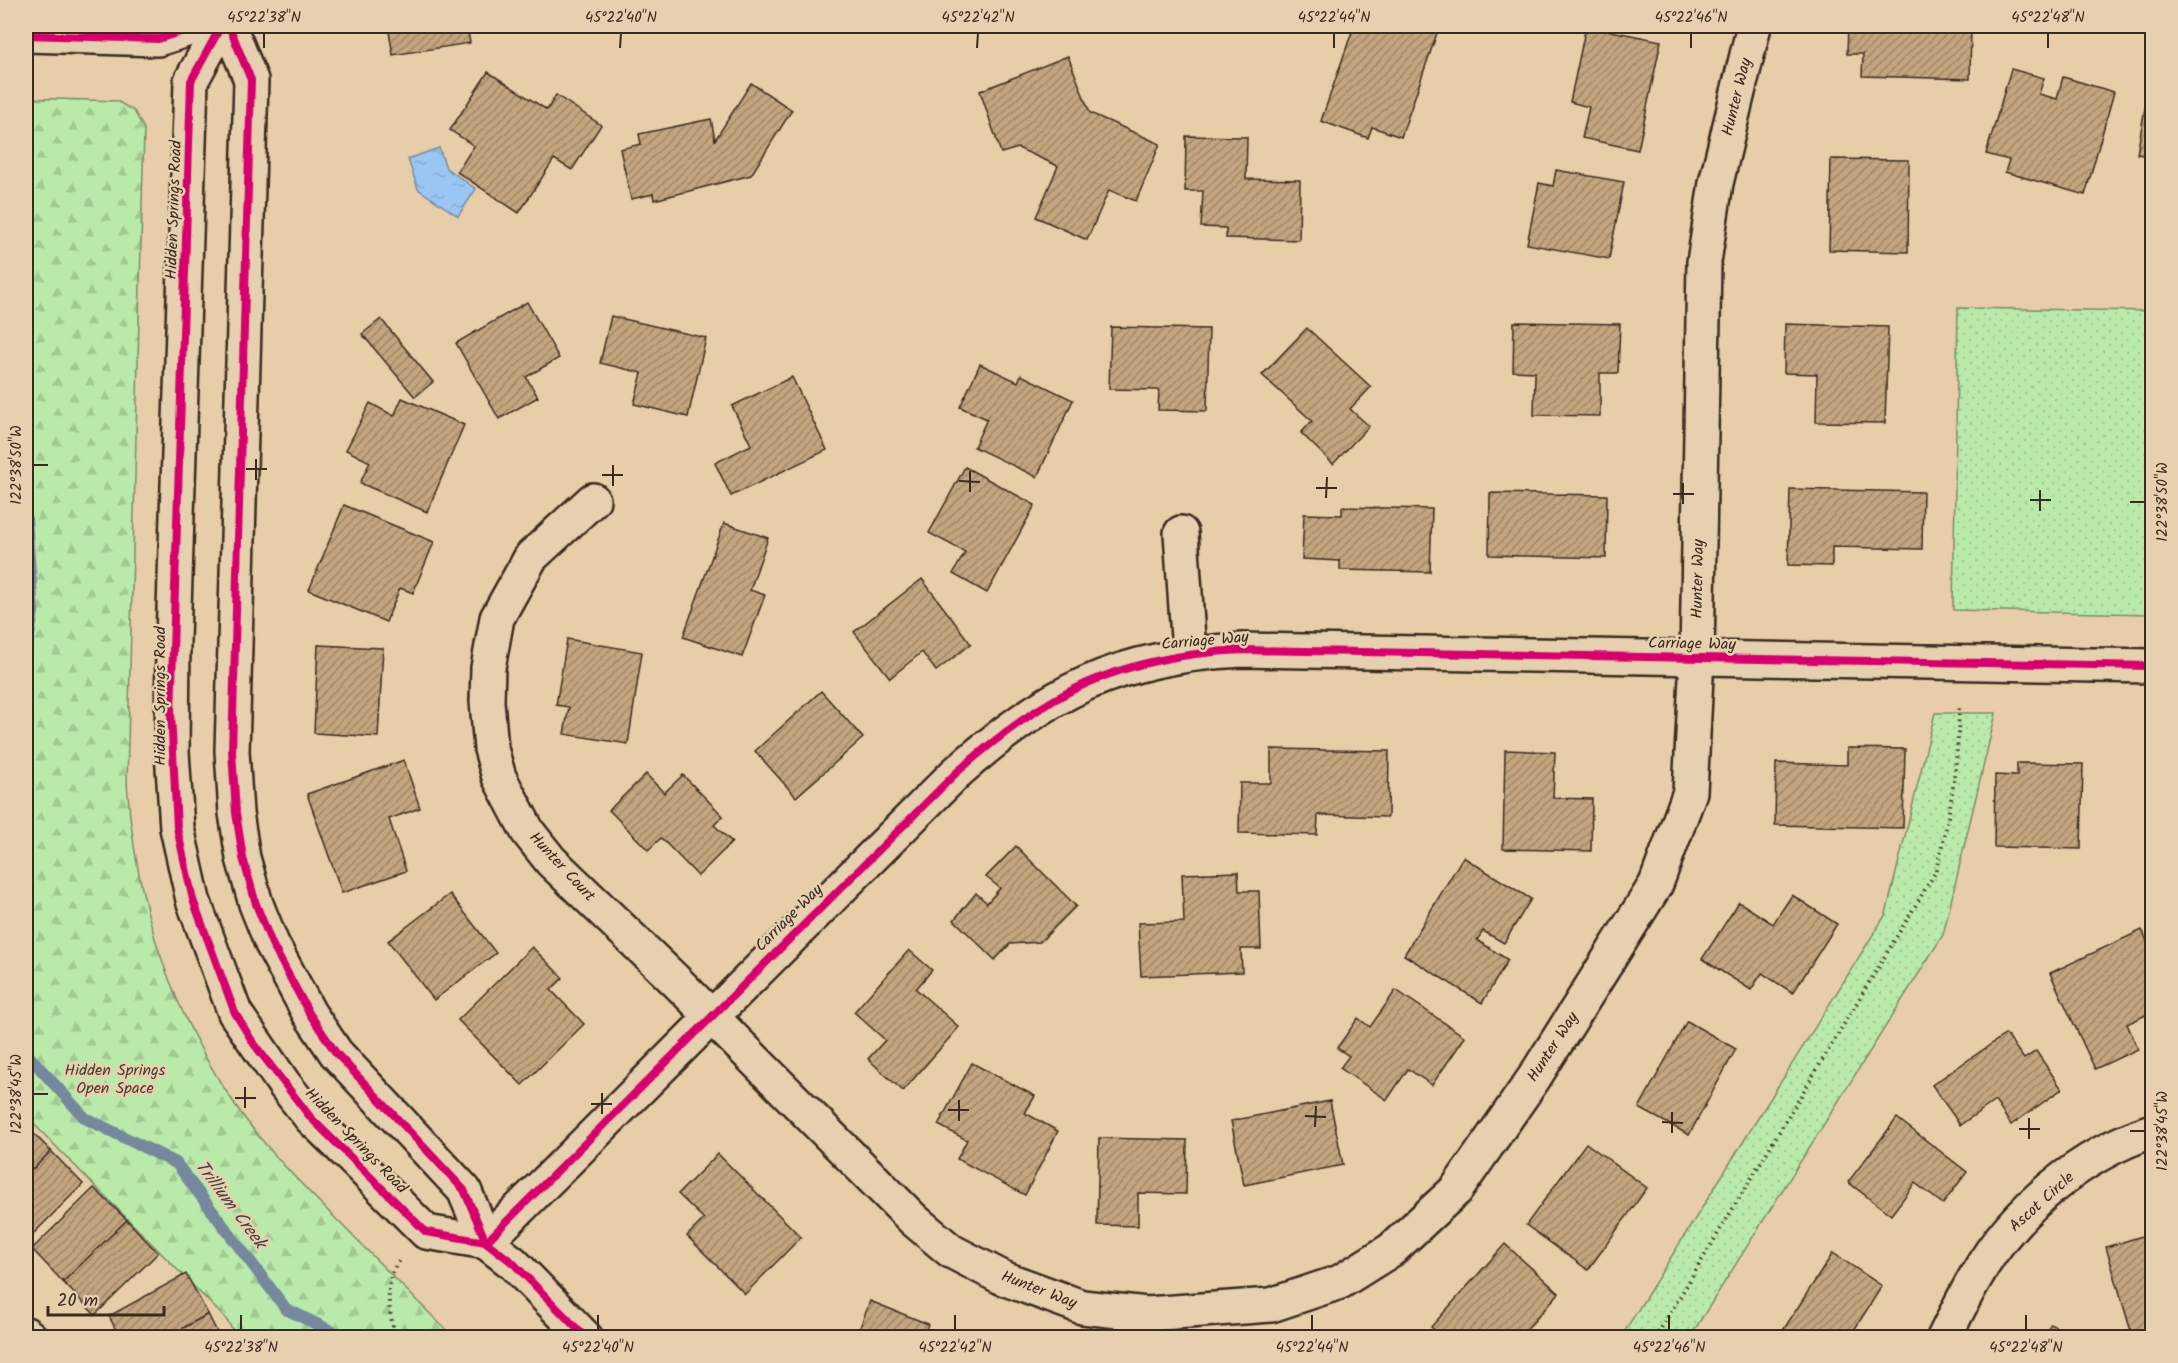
<svg xmlns="http://www.w3.org/2000/svg" width="2178" height="1363" font-family="Kalam,sans-serif">
<style>
.grass{fill:url(#grass-dots);stroke:#7a8a64;stroke-width:1.5}
.forest{fill:url(#forest-firs);stroke:#7a8a64;stroke-width:1.5}
.water{fill:url(#water-ripples);stroke:#74889e;stroke-width:1.5}
.lines{fill:none;stroke-linecap:round;stroke-linejoin:round}
.stream{stroke:#74889e;stroke-width:12}
.building{fill:url(#building-hatch);stroke:#3b2a1e;stroke-width:1.5}
.minor-casing{stroke:#3b2a1e;stroke-width:38}
.tertiary-casing{stroke:#3b2a1e;stroke-width:38}
.secondary-casing{stroke:#3b2a1e;stroke-width:38}
.path{stroke:#3b2a1e;stroke-width:4;stroke-dasharray:1.5 4.5;stroke-linecap:butt}
.minor{stroke:#e6d0af;stroke-width:33}
.tertiary{stroke:#e6d0af;stroke-width:33}
.secondary{stroke:#e6d0af;stroke-width:33}
.cycleway-casing{stroke:#e6d0af;stroke-width:11}
.cycleway{stroke:#d6006c;stroke-width:8}
.ticks{fill:none;stroke:#3b2a1e;stroke-width:2}
.labels{text-anchor:middle;dominant-baseline:central;stroke-width:5;stroke-linejoin:round;paint-order:stroke}
.street-label{font-size:16px;fill:#3b2a1e;stroke:#e6d0af}
.park-label{font-size:16px;fill:#483d2c;stroke:#e6d0af}
.water-label{font-size:18px;font-style:italic;fill:#49413e;stroke:#e6d0af}
.neatline{fill:none;stroke:#3b2a1e;stroke-width:2}
.ticks-label{font-size:15px;text-anchor:middle;fill:#3b2a1e}
</style>
<defs>
<pattern id="grass-dots" width="8" height="8" patternUnits="userSpaceOnUse" patternTransform="scale(1.5)"><rect width="8" height="8" fill="#baeaaa"/><path d="M2 2h.1M6 6h.1" fill="none" stroke="#a1c992" stroke-width="1.8" stroke-linecap="round"/></pattern>
<pattern id="forest-firs" width="22" height="20" patternUnits="userSpaceOnUse" patternTransform="scale(1.5)"><rect width="22" height="20" fill="#baeaaa"/><path d="M5 1l3.5 6h-7zM16 11l3.5 6h-7z" fill="#a1c992"/></pattern>
<pattern id="water-ripples" width="26" height="14" patternUnits="userSpaceOnUse" patternTransform="scale(1.5)"><rect width="26" height="14" fill="#9ac6f4"/><path d="M2 4q2-2 4 0t4 0M15 11q2-2 4 0t4 0" fill="none" stroke="#86aad1"/></pattern>
<pattern id="building-hatch" width="6" height="6" patternUnits="userSpaceOnUse" patternTransform="scale(1.5)"><rect width="6" height="6" fill="#c3a580"/><path d="M-1 1l2-2M0 6l6-6M5 7l2-2" fill="none" stroke="#a08768"/></pattern>
</defs>
<rect width="100%" height="100%" fill="#e7cea9"/>
<filter id="ink" filterUnits="userSpaceOnUse"><feTurbulence type="fractalNoise" baseFrequency=".0167" numOctaves="2"/><feDisplacementMap in="SourceGraphic" scale="12" xChannelSelector="R" yChannelSelector="G"/><feConvolveMatrix kernelMatrix="1 2 1 2 8 2 1 2 1" color-interpolation-filters="sRGB"/></filter>
<g filter="url(#ink)">
<g class="grass">
<path d="M1958 308 2152 311V614L1953 610Z"/>
<path d="M1935 713H1996L1943 935 1690 1337H1621L1886 914Z"/>
</g>
<path class="forest" d="M26 98 117 101 134 111 144 129 127 783C135 900 168 1008 236 1106 265 1148 302 1185 338 1221 377 1260 415 1299 453 1337H237L226 1319 26 1116Z"/>
<path class="water" d="M439 148 446 168 476 189 458 216 418 189 408 159Z"/>
<g class="lines">
<g class="stream">
<path d="M26 519 33 612 26 652"/>
<path d="M26 1053 85 1118 176 1163 286 1309 345 1338"/>
</g>
</g>
<g class="building">
<path d="M388 26H467L470 43 393 55Z"/>
<path d="M1354 26H1414L1437 33 1401 137 1372 127 1368 138 1321 121Z"/>
<path d="M1586 26 1661 41 1638 150 1582 138 1589 107 1570 102Z"/>
<path d="M1848 26H1971L1970 79 1862 76 1863 54H1847Z"/>
<path d="M1068 56 1090 113 1160 144 1136 201 1109 190 1087 240 1036 217 1058 166 1018 148 1001 153 980 91Z"/>
<path d="M2011 69 2044 78 2039 94 2057 99 2063 77 2114 92 2085 195 2005 172 2009 160 1986 154Z"/>
<path d="M488 72 547 110 556 95 601 125 572 170 554 159 519 213 457 172 474 146 450 130Z"/>
<path d="M751 83 792 110 751 175 654 200 653 194 631 199 620 149 641 144 639 134 711 119 715 140Z"/>
<path d="M2146 102 2152 104V157L2137 154Z"/>
<path d="M1186 136 1247 137 1246 179 1300 180 1299 240 1226 238V228L1201 227 1203 191H1185Z"/>
<path d="M1831 159 1909 160 1908 252 1829 250Z"/>
<path d="M1556 170 1624 182 1609 259 1527 244 1539 183 1553 186Z"/>
<path d="M527 302 559 358 526 377 538 397 499 419 456 343Z"/>
<path d="M611 316 706 338 688 417 634 404 642 373 600 363Z"/>
<path d="M381 319 433 382 415 397 362 334Z"/>
<path d="M1514 322 1620 324 1618 373H1600V416L1534 415 1535 372 1513 371Z"/>
<path d="M1785 324 1888 327 1885 423 1816 422 1817 374 1784 373Z"/>
<path d="M1111 327 1209 329 1207 411 1158 410 1159 390 1109 389Z"/>
<path d="M1307 328 1371 387 1350 409 1369 426 1333 464 1301 433 1312 421 1262 375Z"/>
<path d="M980 364 1018 382 1021 375 1073 400 1037 477 974 447 987 419 960 407Z"/>
<path d="M792 377 827 450 731 496 715 463 751 445 732 406Z"/>
<path d="M402 398 464 425 427 512 360 483 370 462 346 450 370 403 394 416Z"/>
<path d="M965 467 1035 505 987 593 953 574 965 552 929 533Z"/>
<path d="M1790 489 1923 492 1922 549 1832 547V566L1788 565Z"/>
<path d="M1490 493 1607 495 1606 558 1489 555Z"/>
<path d="M344 505 434 542 413 593 400 588 386 622 309 590Z"/>
<path d="M1342 507 1432 509 1430 572 1340 570V561L1302 559 1304 514 1342 515Z"/>
<path d="M724 523 768 538 750 590 765 595 742 657 683 637Z"/>
<path d="M922 579 971 644 936 671 922 652 890 678 854 632Z"/>
<path d="M567 639 642 652 628 744 564 734 569 707 556 705Z"/>
<path d="M318 645 383 648 378 737 314 733Z"/>
<path d="M821 691 863 738 796 797 755 751Z"/>
<path d="M1847 748 1905 749 1903 828 1775 825 1776 763 1847 765Z"/>
<path d="M1271 749 1389 751 1388 817 1318 815 1317 835 1239 833 1240 783H1271Z"/>
<path d="M1505 750 1555 752 1553 798 1592 799 1591 851 1503 849Z"/>
<path d="M404 760 420 808 389 819 406 871 342 893 307 794Z"/>
<path d="M2017 763 2083 764 2081 849 1994 847 1995 775 2017 776Z"/>
<path d="M646 774 664 793 683 775 723 816 714 825 732 842 698 876 661 838 648 850 609 810Z"/>
<path d="M1016 846 1076 906 1040 942 1010 944 995 960 954 920 976 893 987 903 1000 888 986 877Z"/>
<path d="M1463 857 1531 899 1504 943 1483 931 1477 940 1508 960 1482 1003 1404 955Z"/>
<path d="M1238 872 1239 891H1259L1261 949H1241L1242 972 1141 976 1138 923 1184 922 1182 874Z"/>
<path d="M450 894 496 953 434 1000 388 941Z"/>
<path d="M1792 895 1837 924 1793 993 1762 973 1751 990 1702 959 1739 902 1773 924Z"/>
<path d="M2142 930 2152 952V1012L2127 1024 2138 1049 2095 1069 2050 973Z"/>
<path d="M532 947 563 978 551 990 584 1024 522 1085 458 1020Z"/>
<path d="M909 950 932 970 916 989 959 1027 903 1091 868 1059 885 1040 854 1012Z"/>
<path d="M1396 990 1465 1037 1432 1085 1408 1069 1387 1100 1340 1068 1349 1056 1337 1048 1358 1018 1370 1027Z"/>
<path d="M1687 1021 1736 1049 1689 1135 1639 1108Z"/>
<path d="M2006 1034 2024 1059 2036 1051 2062 1089 2011 1125 1995 1101 1960 1125 1932 1085Z"/>
<path d="M972 1063 1035 1096 1025 1113 1058 1131 1025 1195 957 1159 967 1140 938 1125Z"/>
<path d="M1330 1101 1343 1165 1244 1185 1231 1121Z"/>
<path d="M1897 1118 1967 1172 1943 1204 1915 1183 1891 1215 1848 1182Z"/>
<path d="M26 1126 51 1151 26 1176Z"/>
<path d="M1099 1138 1187 1140 1186 1194 1138 1193V1226L1097 1225Z"/>
<path d="M1586 1143 1647 1188 1588 1270 1526 1225Z"/>
<path d="M51 1151 83 1184 26 1241V1176Z"/>
<path d="M718 1154 801 1237 745 1294 687 1236 704 1219 678 1194Z"/>
<path d="M94 1188 127 1220 63 1282 32 1249Z"/>
<path d="M127 1220 158 1253 95 1315 63 1282Z"/>
<path d="M2152 1233V1333L2133 1338 2106 1247Z"/>
<path d="M1505 1244 1559 1293 1519 1338H1442L1431 1327Z"/>
<path d="M1833 1253 1882 1286 1849 1338H1778Z"/>
<path d="M186 1274 208 1314 166 1338H120L109 1316Z"/>
<path d="M870 1301 928 1324 923 1338H856Z"/>
<path d="M208 1314 220 1338H166Z"/>
<path d="M2051 1324 2072 1338H2043Z"/>
</g>
<g class="lines">
<g class="minor-casing">
<g id="minor">
<path d="M593 500 531 557 497 618 488 668 487 701 491 749 499 777 528 832 551 861 677 982 914 1220 951 1251 1003 1278 1082 1307 1147 1314 1271 1305 1340 1282 1391 1250 1456 1190 1534 1078 1656 884 1690 792 1697 658 1704 262 1716 183 1754 26"/>
<path d="M1181 533 1189 653"/>
<path d="M26 1334 31 1338"/>
<path d="M1944 1338C1955 1316 1965 1294 1978 1273 2015 1209 2082 1154 2152 1131"/>
</g>
</g>
<g class="tertiary-casing">
<path id="tertiary" d="M342 1148 426 1232 486 1242 955 774C1048 692 1116 656 1242 650L2152 666"/>
</g>
<g class="secondary-casing">
<g id="secondary">
<path d="M221 26 191 81 173 640 172 752 177 828 193 900 235 1013 284 1084 311 1118 342 1148"/>
<path d="M229 26 251 80 232 751 236 813 243 858 256 904 272 944 309 1013 336 1053 464 1190 486 1242 513 1263 586 1338"/>
<path d="M26 35 158 39 199 26"/>
</g>
</g>
<g class="path">
<path d="M396 1338C389 1312 382 1280 401 1259"/>
<path d="M1655 1338 1935 873C1950 819 1958 764 1959 707"/>
</g>
<use href="#minor" class="minor"/>
<use href="#tertiary" class="tertiary"/>
<use href="#secondary" class="secondary"/>
<g class="cycleway-casing">
<g id="cycleway">
<path d="M221 26 191 81 171 714 177 828 193 900 235 1013 254 1044 311 1118 426 1232 486 1242"/>
<path d="M229 26 251 80 232 751 236 813 243 858 256 904 272 944 309 1013 336 1053 464 1190 486 1242 513 1263 586 1338"/>
<path d="M26 35 158 39 199 26"/>
<path d="M486 1242 955 774C1048 692 1116 656 1242 650L2152 666"/>
</g>
</g>
<use href="#cycleway" class="cycleway"/>
</g>
</g>
<path class="ticks" d="M264 48V33M620 48 621 33M977 48 978 33M1334 48V33M1691 48V33M2048 48V33M33 465H48M246 469H267M602 475H623M256 480V459M959 481 980 482M613 486V465M1316 488H1337M970 492V471M1673 494H1694M1326 498 1327 477M2030 500H2051M2130 502H2145M1683 504V483M2040 511V490M33 1094H48M235 1098H256M591 1104H612M245 1108V1087M948 1110H969M602 1114V1093M1305 1116 1326 1117M959 1121V1100M1662 1122 1683 1123M1315 1127 1316 1106M2019 1129H2040M2130 1131H2145M1672 1133V1112M2029 1139V1118M241 1330V1315M598 1330V1315M955 1330V1315M1312 1330V1315M1669 1330V1315M2026 1330V1315"/>
<g class="labels">
<g class="street-label">
<text transform="translate(1737 97) rotate(-76)">Hunter Way</text>
<text transform="translate(174 210) rotate(-88)">Hidden Springs Road</text>
<text transform="translate(1698 579) rotate(-89)">Hunter Way</text>
<text transform="translate(1205 641) rotate(-5)">Carriage Way</text>
<text transform="translate(1692 644) rotate(1)">Carriage Way</text>
<text transform="translate(160 696) rotate(-90)">Hidden Springs Road</text>
<text transform="translate(562 867) rotate(47)">Hunter Court</text>
<text transform="translate(789 918) rotate(-45)">Carriage Way</text>
<text transform="translate(1553 1047) rotate(-57)">Hunter Way</text>
<text transform="translate(356 1141) rotate(46)">Hidden Springs Road</text>
<text transform="translate(2042 1202) rotate(-42)">Ascot Circle</text>
<text transform="translate(1039 1290) rotate(21)">Hunter Way</text>
</g>
<g class="park-label">
<text x="115" y="1070">Hidden Springs<tspan x="115" dy="18">Open Space</tspan></text>
</g>
<g class="water-label">
<text transform="translate(230 1205) rotate(53)">Trillium Creek</text>
</g>
</g>
<rect width="2178" height="1363" fill="none" stroke="#e6d0af" stroke-width="66"/>
<path d="M48 1306v9h116v-9" fill="none" stroke="#3b2a1e" stroke-width="3"/>
<text x="57" y="1306" font-size="18" fill="#3b2a1e" stroke="#e6d0af" stroke-width="4.5" paint-order="stroke">20 m</text>
<rect x="33" y="33" width="2112" height="1297" class="neatline"/>
<g class="ticks-label">
<text x="264" y="22">45°22'38"N</text>
<text x="621" y="22">45°22'40"N</text>
<text x="978" y="22">45°22'42"N</text>
<text x="1334" y="22">45°22'44"N</text>
<text x="1691" y="22">45°22'46"N</text>
<text x="2048" y="22">45°22'48"N</text>
<text transform="translate(16 465) rotate(-90)" y="5">122°38'50"W</text>
<text transform="translate(2162 502) rotate(-90)" y="5">122°38'50"W</text>
<text transform="translate(16 1094) rotate(-90)" y="5">122°38'45"W</text>
<text transform="translate(2162 1131) rotate(-90)" y="5">122°38'45"W</text>
<text x="241" y="1352">45°22'38"N</text>
<text x="598" y="1352">45°22'40"N</text>
<text x="955" y="1352">45°22'42"N</text>
<text x="1312" y="1352">45°22'44"N</text>
<text x="1669" y="1352">45°22'46"N</text>
<text x="2026" y="1352">45°22'48"N</text>
</g>
</svg>
